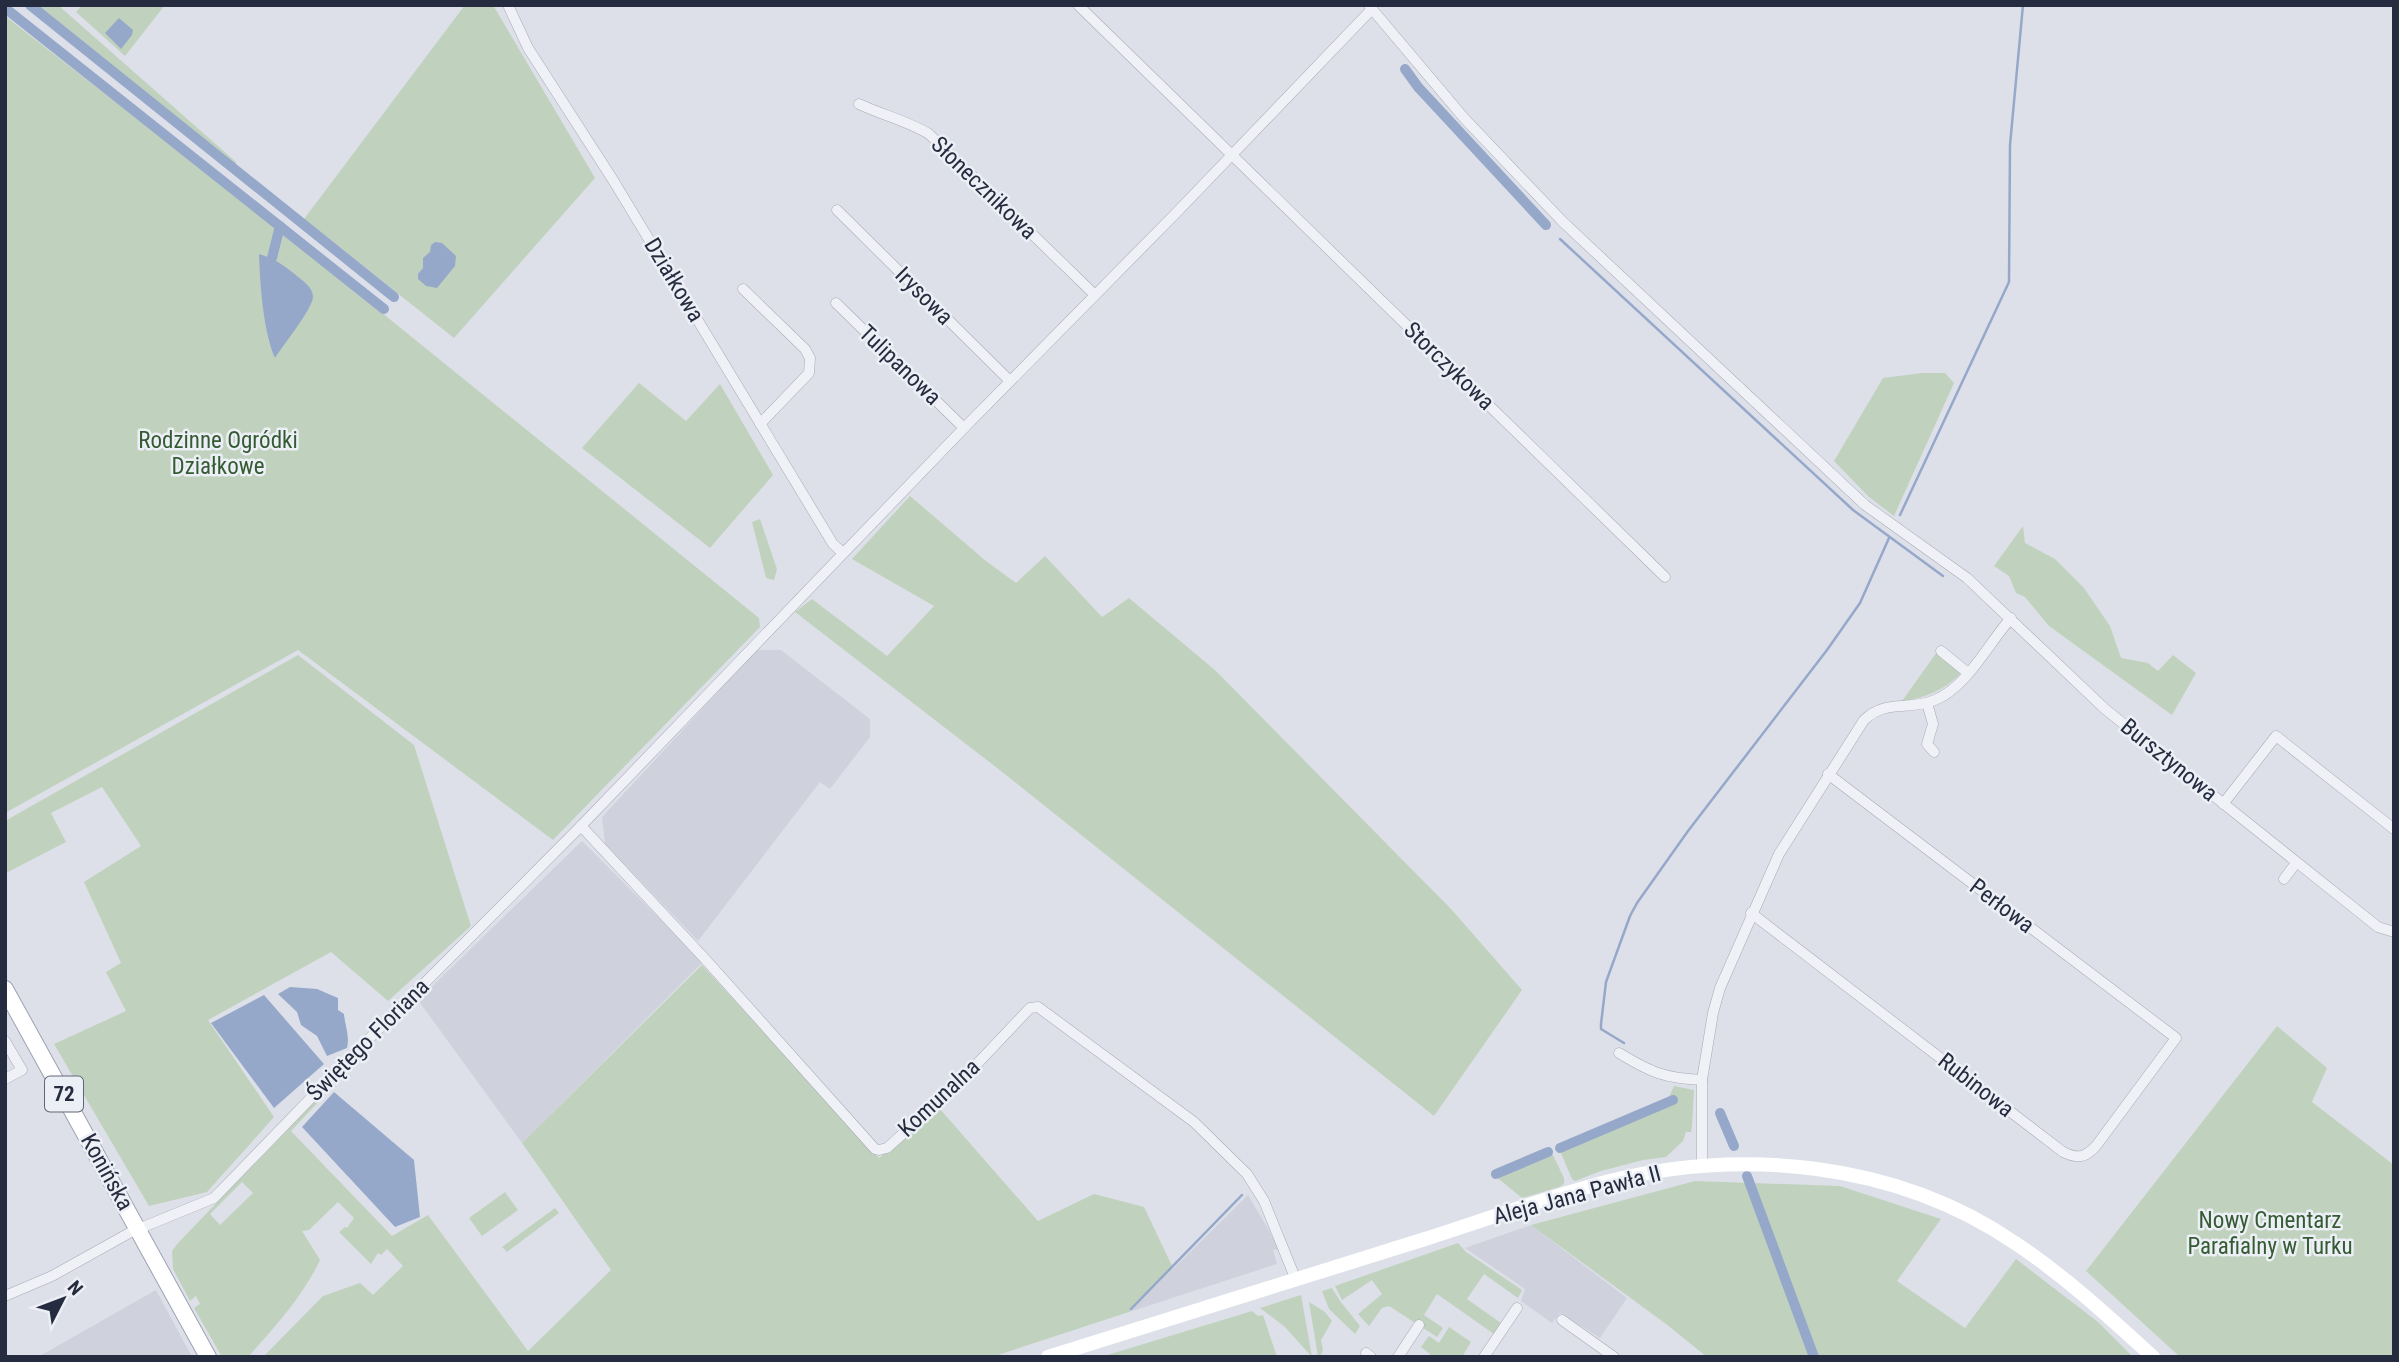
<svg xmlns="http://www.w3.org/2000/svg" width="2399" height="1362" font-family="'Roboto Condensed',sans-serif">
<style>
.built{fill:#cfd2dd}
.green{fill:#c0d2be;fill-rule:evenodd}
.water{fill:#96a8ca}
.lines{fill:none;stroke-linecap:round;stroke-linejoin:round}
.stream{stroke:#96a8ca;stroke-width:2.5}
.canal{stroke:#96a8ca;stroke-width:10}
.minor-casing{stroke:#a6aab5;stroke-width:11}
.primary-casing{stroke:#9ca2b4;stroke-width:18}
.minor{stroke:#f0f1f6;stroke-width:10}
.secondary{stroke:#fff;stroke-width:14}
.primary{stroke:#fff;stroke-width:16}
.labels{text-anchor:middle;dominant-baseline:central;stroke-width:5;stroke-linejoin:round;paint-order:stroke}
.shield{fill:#eceff5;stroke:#616676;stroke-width:2}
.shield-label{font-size:21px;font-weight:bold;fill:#262c3f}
.street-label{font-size:23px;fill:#262c3f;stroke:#eceff5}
.park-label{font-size:23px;fill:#355b32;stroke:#eceff5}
</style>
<rect width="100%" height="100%" fill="#dde0e8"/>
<g class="built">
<path d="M757 650H781L870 719V737L830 789 820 782 698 941 605 844 602 817Z"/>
<path d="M582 841 703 962 522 1143 418 1000Z"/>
<path d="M1248 1195 1280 1249 1273 1250 1277 1264 1129 1312Z"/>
<path d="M1531 1225 1627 1298 1600 1338 1560 1313 1552 1323 1521 1301 1525 1289 1465 1248Z"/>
<path d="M156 1290 192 1357H38Z"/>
</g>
<g class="green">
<path d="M26 5H58L236 162 237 177Z"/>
<path d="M82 5H165L125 56 76 12Z"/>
<path d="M465 5H493L595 178 454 338 304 219Z"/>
<path d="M5 16 287 236 759 618 760 627 553 840 298 650 5 813Z"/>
<path d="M1922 373H1945L1954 383 1894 516 1869 497 1834 461 1883 378Z"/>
<path d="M639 383 686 421 720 384 773 475 710 548 582 448Z"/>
<path d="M910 496 986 561 1016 583 1045 556 1102 617 1129 598 1216 671 1451 909 1522 990 1434 1116 1001 771 795 612 812 599 887 656 934 606 852 559Z"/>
<path d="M760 519 777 569 774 580 766 578 752 522Z"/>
<path d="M2023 526 2025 543 2055 559 2084 588 2110 626 2121 658 2148 663 2158 671 2173 655 2196 673 2172 715 2049 626 2025 597 2016 593 2009 576 1994 566Z"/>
<path d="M1937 652 1961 673C1944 690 1926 698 1902 701Z"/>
<path d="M298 655 414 745 471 926 388 1001 331 952 208 1020 274 1117 207 1192 149 1206 54 1044 126 1011 106 972 121 963 84 882 141 846 102 787 51 813 66 842 6 873 5 821Z"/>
<path d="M702 965 879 1158 940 1109 1038 1221 1094 1194 1144 1207 1173 1268 1129 1312 992 1357H263L323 1296 360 1283 373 1295 403 1266 387 1249 381 1255 378 1253 371 1264 339 1232 345 1227 347 1228 354 1218 338 1202 309 1230 302 1231 320 1260C303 1296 275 1327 248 1357H222L194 1308 200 1304 196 1296 190 1301 189 1299 173 1269 172 1251 178 1243 336 1079 338 1081 291 1131 392 1236 428 1215 528 1351 611 1270 522 1143ZM242 1182 253 1193 220 1225 210 1214Z"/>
<path d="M2277 1026 2327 1068 2312 1102 2394 1165V1354L2392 1357H2180L2086 1271Z"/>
<path d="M1674 1086 1694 1090 1692 1126 1691 1132H1686L1683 1141 1666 1157 1643 1160 1601 1171 1575 1181 1572 1179 1560 1151 1662 1103 1669 1097Z"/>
<path d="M1553 1155 1564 1178V1184L1559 1187 1522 1198 1495 1176Z"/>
<path d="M1695 1181 1840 1186 1941 1219 1897 1281 1965 1328 2016 1259 2098 1322 2133 1357H1707L1666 1324 1531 1225Z"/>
<path d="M505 1192 518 1210 482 1236 469 1218Z"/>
<path d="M555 1208 559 1213 507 1252 502 1247Z"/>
<path d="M1458 1243 1466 1252 1522 1290 1518 1298 1484 1274 1467 1299 1501 1323 1494 1334 1437 1294 1424 1315 1443 1328 1437 1337 1389 1306 1382 1308 1369 1326 1358 1314 1382 1294 1372 1280 1342 1300 1335 1286Z"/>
<path d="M1332 1288 1340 1301 1360 1326 1355 1334 1329 1309 1322 1291Z"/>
<path d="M1301 1295 1312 1357 1285 1327 1260 1308Z"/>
<path d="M1309 1302 1325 1312 1332 1321 1321 1340 1323 1350 1320 1357H1318Z"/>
<path d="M1252 1311 1258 1316 1263 1315 1277 1357H1101Z"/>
<path d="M1449 1327 1471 1342 1462 1357H1429L1430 1354 1421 1347 1429 1336 1439 1343Z"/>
</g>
<g class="water">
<path d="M119 18 133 30 132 35 121 49 105 33Z"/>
<path d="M435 242 442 243 456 256 455 266 437 288 426 286 418 279V274L423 268V258L430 252 431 245Z"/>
<path d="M259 254C274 258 285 266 297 276 303 281 313 287 313 297 312 310 283 345 275 358 263 331 260 283 259 254Z"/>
<path d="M290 987 317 989 338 998V1010L344 1014C345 1026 350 1036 347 1048L327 1056 317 1036 301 1025 297 1012 278 994Z"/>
<path d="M264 995 324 1064 274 1108 211 1023Z"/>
<path d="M334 1092 414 1160 420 1217 395 1227 302 1127Z"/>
</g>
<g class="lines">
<g class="stream">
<path d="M1560 239 1853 510 1943 576"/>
<path d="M1900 515 2009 282 2010 145 2023 5"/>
<path d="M1624 1043 1601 1029V1024L1606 982 1630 916 1637 903 1688 831 1827 650 1860 603 1889 538"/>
<path d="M1131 1309 1242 1195"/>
</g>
<g class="canal">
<path d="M30 5 394 297"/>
<path d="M5 8 384 309"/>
<path d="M1405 69 1418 87 1546 225"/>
<path d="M272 258 280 226"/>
<path d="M1720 1113 1734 1146"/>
<path d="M1560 1148 1673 1100"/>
<path d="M1496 1174 1548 1152"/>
<path d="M1747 1176 1814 1357"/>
</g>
<g class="minor-casing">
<g id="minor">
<path d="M508 5 528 48 613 180 833 544 843 553"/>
<path d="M1078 5 1665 577"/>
<path d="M1372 9 1464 118 1563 222 1865 505 1967 578 2105 709 2378 927 2394 932"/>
<path d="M859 104C882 115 908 121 929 134L1095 295"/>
<path d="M837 210 1010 381"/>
<path d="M743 289 805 349 810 358 809 373 760 424"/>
<path d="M836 303 964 428"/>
<path d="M1941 651 1968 673"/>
<path d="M1927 703 1933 724 1927 744 1934 752"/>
<path d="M2223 804 2276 736 2394 829"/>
<path d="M581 826 706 960 875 1149 879 1150 887 1148 957 1085 1030 1008 1038 1007 1194 1122 1247 1174 1264 1201 1296 1280"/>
<path d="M2284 879 2296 863"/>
<path d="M1751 913 2063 1152C2078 1159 2085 1158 2096 1146L2176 1038 1828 774"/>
<path d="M5 1041 22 1070 5 1079"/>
<path d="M1619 1053C1652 1073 1664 1078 1702 1080"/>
<path d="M1702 1165V1080L1713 1013 1720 988 1779 854 1864 720C1886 699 1908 711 1935 700 1967 687 1988 644 2011 618"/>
<path d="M5 1296 52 1276 131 1232 214 1198 337 1071 581 826 964 428 1179 210 1372 9 1369 5"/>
<path d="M1562 1320 1614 1357"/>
<path d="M1366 1353 1371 1357"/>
<path d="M1398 1357 1419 1325"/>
<path d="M1484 1357 1517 1308"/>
</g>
</g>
<g class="primary-casing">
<path id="primary" d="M5 989 208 1357"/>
</g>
<use href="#minor" class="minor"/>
<path class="secondary" d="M1048 1357C1174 1317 1300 1279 1425 1239 1484 1220 1542 1199 1602 1183 1739 1147 1895 1161 2015 1243 2065 1276 2109 1317 2153 1357"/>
<use href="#primary" class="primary"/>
</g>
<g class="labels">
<rect class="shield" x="45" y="1076.5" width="38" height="35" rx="5"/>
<g class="shield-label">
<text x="64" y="1094">72</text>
</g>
<g class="street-label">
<text transform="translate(984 188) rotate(44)">Słonecznikowa</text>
<text transform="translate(674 280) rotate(59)">Działkowa</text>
<text transform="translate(924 296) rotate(45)">Irysowa</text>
<text transform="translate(900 365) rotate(44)">Tulipanowa</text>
<text transform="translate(1449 366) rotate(44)">Storczykowa</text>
<text transform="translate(2169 760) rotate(39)">Bursztynowa</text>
<text transform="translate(2002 906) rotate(37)">Perłowa</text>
<text transform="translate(368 1040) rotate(-45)">Świętego Floriana</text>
<text transform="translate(1976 1085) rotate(38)">Rubinowa</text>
<text transform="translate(939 1098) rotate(-43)">Komunalna</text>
<text transform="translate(107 1172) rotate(61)">Konińska</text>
<text transform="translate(1577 1195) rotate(-15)">Aleja Jana Pawła II</text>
</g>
<g class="park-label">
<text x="218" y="440">Rodzinne Ogródki<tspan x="218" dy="26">Działkowe</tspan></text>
<text x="2270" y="1220">Nowy Cmentarz<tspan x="2270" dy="26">Parafialny w Turku</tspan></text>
</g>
</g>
<rect width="2399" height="1362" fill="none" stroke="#262c3f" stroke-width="14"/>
<g transform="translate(63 1299) rotate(48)" stroke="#eceff5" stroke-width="5" paint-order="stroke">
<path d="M0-5L12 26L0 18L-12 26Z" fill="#262c3f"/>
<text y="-10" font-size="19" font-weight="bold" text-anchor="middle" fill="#262c3f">N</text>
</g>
</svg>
